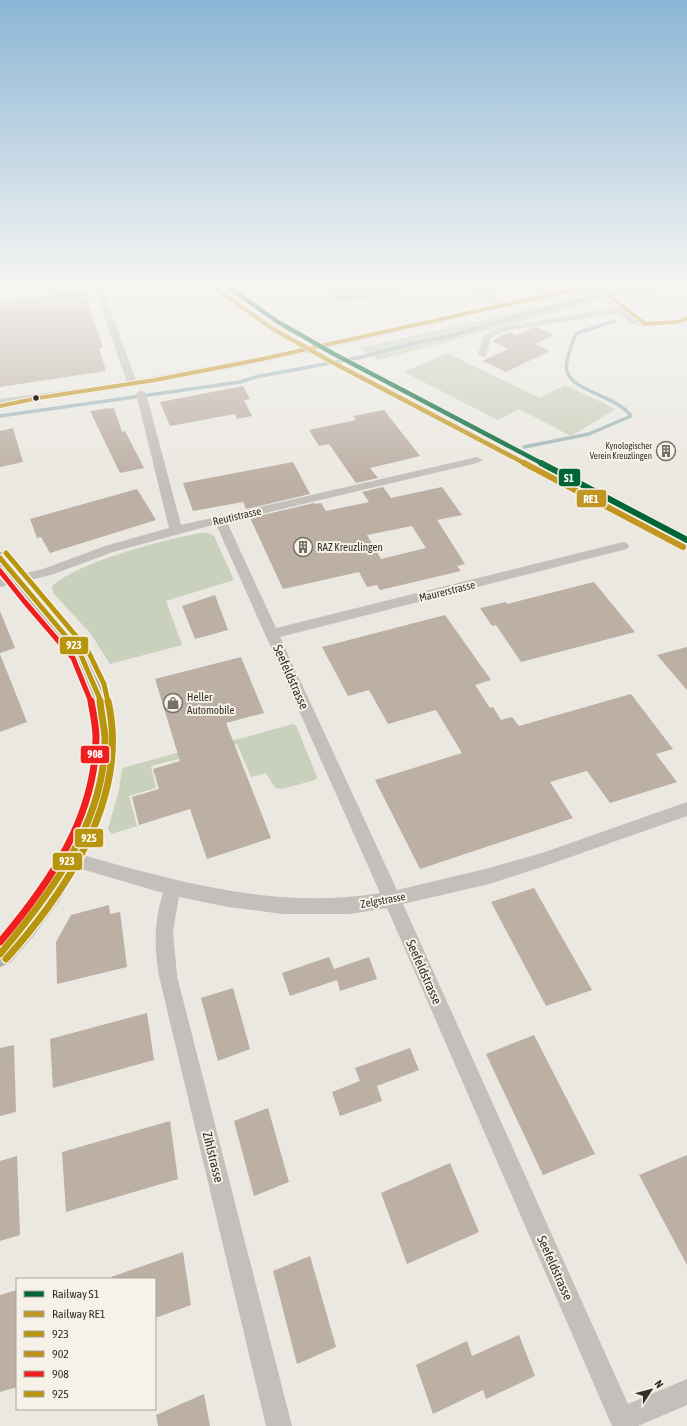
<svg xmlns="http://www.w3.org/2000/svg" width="687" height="1426" font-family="'Asap Condensed',sans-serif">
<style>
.green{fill:#c9d0bc}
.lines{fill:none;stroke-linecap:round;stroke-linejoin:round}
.stream{stroke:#9fb6b9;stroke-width:3.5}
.building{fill:#bcafa4;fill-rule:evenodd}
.street{fill:#c3bfba;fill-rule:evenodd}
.primary{fill:#b2aea9;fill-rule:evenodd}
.bus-1-far1-casing{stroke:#f7f2e8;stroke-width:8}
.bus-1-casing{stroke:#f7f2e8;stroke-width:10}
.bus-2-casing{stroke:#f7f2e8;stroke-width:6}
.bus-3-far1-casing{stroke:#f7f2e8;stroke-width:8}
.bus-3-casing{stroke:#f7f2e8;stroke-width:10}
.bus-4-far1-casing{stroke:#f7f2e8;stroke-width:8}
.bus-4-casing{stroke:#f7f2e8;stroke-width:10}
.bus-1-far1{stroke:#b8950e;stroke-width:5}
.bus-1{stroke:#b8950e;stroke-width:7}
.bus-2{stroke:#c08f1a;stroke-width:4}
.bus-3-far1{stroke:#ef1f20;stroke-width:5}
.bus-3{stroke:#ef1f20;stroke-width:7}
.bus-4-far1{stroke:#b8950e;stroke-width:5}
.bus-4{stroke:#b8950e;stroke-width:7}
.rail-1-far1-casing{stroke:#f7f2e8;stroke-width:6}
.rail-1-casing{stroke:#f7f2e8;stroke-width:8}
.rail-2-far1-casing{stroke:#f7f2e8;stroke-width:6}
.rail-2-casing{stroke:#f7f2e8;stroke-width:8}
.rail-1-far1{stroke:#006536;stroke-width:4.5}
.rail-1{stroke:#006536;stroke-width:6}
.rail-2-far1{stroke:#c29623;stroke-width:4.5}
.rail-2{stroke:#c29623;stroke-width:6}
.bus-dot{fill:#342e29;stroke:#f7f2e8;stroke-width:1.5}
.labels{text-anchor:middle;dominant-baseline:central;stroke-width:4;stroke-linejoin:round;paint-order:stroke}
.far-poi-label{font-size:9px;fill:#342e29;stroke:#f7f2e8;text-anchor:end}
.street-label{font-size:11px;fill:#342e29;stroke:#f7f2e8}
.poi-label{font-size:11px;fill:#342e29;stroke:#f7f2e8;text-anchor:start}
.near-street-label{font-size:13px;fill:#342e29;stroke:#f7f2e8}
.line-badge{stroke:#f7f2e8;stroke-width:1.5}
.badge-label{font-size:11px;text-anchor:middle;font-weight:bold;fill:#fff}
</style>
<rect width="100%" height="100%" fill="#ebe8e1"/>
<g class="green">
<path d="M599 282H684L610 291Z"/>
<path d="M592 295 599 301C525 320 452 341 378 360L359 348Z"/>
<path d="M447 353 540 398 565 385 616 409 571 436 519 409 498 420 404 372Z"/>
<path d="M199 533H208L214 536 234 580 166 601 182 645 110 664 91 634 53 593 52 586C81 561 160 541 199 533Z"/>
<path d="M293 724 296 725 317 777 315 780 282 789 275 788 266 773 251 777 237 744 151 766 156 788 129 796 137 826 112 834 108 829 119 790 122 769 126 767 205 745 206 748Z"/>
</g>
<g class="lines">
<g class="stream">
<path d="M0 416 240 382 256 377 362 357 419 342 451 336 526 314 593 297 682 285 687 283"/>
<path d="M524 447 589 434 631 416C616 395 573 392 567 371 565 366 568 358 569 353 571 346 573 339 577 333L615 321"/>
</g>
</g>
<g class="building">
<path d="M317 282H410L411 288 340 303Z"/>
<path d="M84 290 103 348H99L106 371 0 387V302Z"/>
<path d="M537 327 553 335 535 344 550 351 506 372 482 361 508 349 492 341 509 332 516 335 530 329Z"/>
<path d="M243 386 250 399 244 400 252 416 237 419 235 414 170 426 160 402Z"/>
<path d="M109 408V409L114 408 122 432 125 431 144 468 120 473 90 411Z"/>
<path d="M384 410 420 456 370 468 378 478 356 483 329 444 319 446 309 430 356 420 353 416Z"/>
<path d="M13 428 23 462 0 467V431Z"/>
<path d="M293 462 310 494 246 509 243 502 193 511 183 483Z"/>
<path d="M383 487 391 498 442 487 462 515 437 520 465 564 457 566 461 571 380 590 377 585 367 587 359 572 283 589 250 518 314 503 315 504 321 503 326 511 369 502 362 492ZM412 526 426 548 381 559 367 535Z"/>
<path d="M137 489 156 520 50 553 41 537 37 538 30 519Z"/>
<path d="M594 582 635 632 521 662 496 625 492 626 480 608 506 602 507 604Z"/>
<path d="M215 595 228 630 195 639 182 606Z"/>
<path d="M0 611 15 648 0 653Z"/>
<path d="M445 615 491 680 475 685 490 708 493 707 501 720 512 717 519 726 631 694 673 749 656 754 677 782 610 803 587 771 550 782 573 818 420 869 375 780 462 753 436 710 388 724 369 690 348 696 322 647Z"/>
<path d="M687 647V690L657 655Z"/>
<path d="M0 654 27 722 0 732Z"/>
<path d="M241 657 264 713 226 723 271 838 207 859 190 809 139 825 132 797 159 789 153 769 180 761 155 679Z"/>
<path d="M534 888 592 990 546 1006 491 902Z"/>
<path d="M109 905 110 914 120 912 127 967 57 984 56 942 71 915Z"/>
<path d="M329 957 334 969 369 957 377 979 340 991 337 980 290 996 282 973Z"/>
<path d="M233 988 250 1049 218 1061 201 998Z"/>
<path d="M147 1013 154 1060 53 1088 50 1039Z"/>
<path d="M534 1035 595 1154 543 1175 486 1054Z"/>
<path d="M14 1045 16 1112 0 1116V1048Z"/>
<path d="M410 1048 419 1070 377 1086 382 1101 340 1116 332 1092 360 1081 355 1068Z"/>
<path d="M268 1108 289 1182 254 1196 234 1121Z"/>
<path d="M170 1121 178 1179 66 1212 62 1152Z"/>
<path d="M687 1155V1265L639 1175Z"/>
<path d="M17 1156 20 1235 0 1241V1161Z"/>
<path d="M450 1163 479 1232 407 1264 381 1193Z"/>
<path d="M183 1252 191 1305 155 1318V1279H111V1277Z"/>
<path d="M310 1256 336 1347 297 1364 273 1271Z"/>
<path d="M17 1290V1387L0 1392V1295Z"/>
<path d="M519 1335 535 1376 486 1399 483 1390 433 1414 416 1365 467 1341 472 1356Z"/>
<path d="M204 1394 210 1426H158L156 1415Z"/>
</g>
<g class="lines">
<g class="street">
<path d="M92 282H100L136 380 300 349 495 305 478 292 459 282C479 282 488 291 503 303L585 286 582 282H592L638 320 648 322 650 324 645 327 632 324 618 313 505 331 491 338 486 356 483 357 478 354 484 335 500 327 613 308 591 290C494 309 398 333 301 354 201 376 101 394 0 405V399L127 382Z"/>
<path d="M141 390 146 393 181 525 477 457 483 460 477 463 227 522 276 628 623 542 627 543 629 546 627 549 623 550 280 637 397 890 489 868 542 853 687 802V816L542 867 489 884 403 904 628 1404 687 1379V1405L638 1426H612L387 908 350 914H283L228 907 179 897 173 931 177 976 292 1426H266L159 976C154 947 154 921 163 893L71 866 65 864 62 859 65 854 71 852C174 880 273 911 380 893L216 524 113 552 51 575 0 587V579L43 569 105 546 169 528 136 393Z"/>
</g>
<path class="primary" d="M0 552 7 554 90 653 110 696 116 736 113 776 102 816 81 863 60 900 35 934 10 963 0 967V934C53 876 102 799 91 716 88 694 81 670 67 652 50 629 30 609 12 587 9 583 1 576 0 570 0 565 0 558 0 552Z"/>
<g class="bus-1-far1-casing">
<path id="bus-1-far1" d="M0 558 80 653 99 697 100 702"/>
</g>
<g class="bus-1-casing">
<path id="bus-1" d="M0 954C51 893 106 821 105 737 104 726 101 713 100 701"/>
</g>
<g class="bus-2-casing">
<path id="bus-2" d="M0 406 38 398 155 380 258 360 536 298 593 287 605 292 645 324 677 322 687 319"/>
</g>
<g class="bus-3-far1-casing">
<path id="bus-3-far1" d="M0 571 24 601 73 658 91 702"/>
</g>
<g class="bus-3-casing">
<path id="bus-3" d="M0 942C49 884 96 817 96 737 96 726 93 713 91 701"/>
</g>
<g class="bus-4-far1-casing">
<path id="bus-4-far1" d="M6 553 87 649 104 684 108 702"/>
</g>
<g class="bus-4-casing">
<path id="bus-4" d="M6 959C67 891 130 797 108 701"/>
</g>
<use href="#bus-1-far1" class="bus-1-far1"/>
<use href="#bus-1" class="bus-1"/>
<use href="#bus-2" class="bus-2"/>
<use href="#bus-3-far1" class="bus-3-far1"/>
<use href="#bus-3" class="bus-3"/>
<use href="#bus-4-far1" class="bus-4-far1"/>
<use href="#bus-4" class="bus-4"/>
<g class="rail-1-far1-casing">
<path id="rail-1-far1" d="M221 282 278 322 334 354 543 464"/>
</g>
<g class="rail-1-casing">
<path id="rail-1" d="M541 463 687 540"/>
</g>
<g class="rail-2-far1-casing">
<path id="rail-2-far1" d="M216 289 273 329 330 361 526 464"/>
</g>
<g class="rail-2-casing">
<path id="rail-2" d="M524 463 683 547"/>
</g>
<use href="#rail-1-far1" class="rail-1-far1"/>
<use href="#rail-1" class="rail-1"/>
<use href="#rail-2-far1" class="rail-2-far1"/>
<use href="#rail-2" class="rail-2"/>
</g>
<linearGradient id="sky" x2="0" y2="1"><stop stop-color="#8bb5d5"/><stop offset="0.59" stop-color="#f6f5f2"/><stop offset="1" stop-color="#f6f5f2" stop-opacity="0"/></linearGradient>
<rect width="687" height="482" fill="url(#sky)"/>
<defs>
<g id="building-ring" transform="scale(1)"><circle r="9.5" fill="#f7f2e8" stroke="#746f69" stroke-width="1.5"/><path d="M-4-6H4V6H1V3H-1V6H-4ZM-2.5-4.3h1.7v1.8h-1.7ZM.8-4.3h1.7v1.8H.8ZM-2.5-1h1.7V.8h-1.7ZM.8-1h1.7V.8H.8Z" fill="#746f69"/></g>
<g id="shop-ring" transform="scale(1)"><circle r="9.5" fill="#f7f2e8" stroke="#746f69" stroke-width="1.5"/><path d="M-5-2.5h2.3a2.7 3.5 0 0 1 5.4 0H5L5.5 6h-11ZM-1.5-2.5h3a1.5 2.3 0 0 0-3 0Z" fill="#746f69"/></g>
</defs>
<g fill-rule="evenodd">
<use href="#building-ring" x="666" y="451"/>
<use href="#building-ring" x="303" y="547"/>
<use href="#shop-ring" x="173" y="703"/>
</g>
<circle class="bus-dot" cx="36" cy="398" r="3.5"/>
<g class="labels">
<g class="far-poi-label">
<text x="652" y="446">Kynologischer<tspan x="652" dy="10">Verein Kreuzlingen</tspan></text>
</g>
<g class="street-label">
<text transform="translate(237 516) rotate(-13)">Reutistrasse</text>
<text transform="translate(447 591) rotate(-14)">Maurerstrasse</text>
<text transform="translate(383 900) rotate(-10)">Zelgstrasse</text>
</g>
<g class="poi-label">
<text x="317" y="547">RAZ Kreuzlingen</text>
<text x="187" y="697">Heller<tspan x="187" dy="13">Automobile</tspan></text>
</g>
<g class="near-street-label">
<text transform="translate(291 677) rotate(66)">Seefeldstrasse</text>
<text transform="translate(424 972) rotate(66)">Seefeldstrasse</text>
<text transform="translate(213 1157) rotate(76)">Zihlstrasse</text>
<text transform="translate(555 1268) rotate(66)">Seefeldstrasse</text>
</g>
</g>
<g class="line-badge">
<rect x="558" y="468" width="23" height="19" rx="4" fill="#006536"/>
<rect x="576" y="489" width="31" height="19" rx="4" fill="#c29623"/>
<rect x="59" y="636" width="30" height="19" rx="4" fill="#b8950e"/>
<rect x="80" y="745" width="30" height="19" rx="4" fill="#ef1f20"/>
<rect x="74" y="828" width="30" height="20" rx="4" fill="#b8950e"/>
<rect x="52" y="852" width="31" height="19" rx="4" fill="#b8950e"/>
</g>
<g class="badge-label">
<text x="569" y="482">S1</text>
<text x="591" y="503">RE1</text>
<text x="74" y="649">923</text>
<text x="95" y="758">908</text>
<text x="89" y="842">925</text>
<text x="67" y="865">923</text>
</g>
<rect x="16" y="1278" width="140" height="132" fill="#f7f2e8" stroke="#a9a49c"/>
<rect x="24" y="1291" width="20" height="6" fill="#006536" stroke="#a9a49c"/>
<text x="52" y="1298" font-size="12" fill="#342e29">Railway S1</text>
<rect x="24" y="1311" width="20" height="6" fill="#c29623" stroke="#a9a49c"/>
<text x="52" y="1318" font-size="12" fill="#342e29">Railway RE1</text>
<rect x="24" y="1331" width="20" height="6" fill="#b8950e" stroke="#a9a49c"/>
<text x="52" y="1338" font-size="12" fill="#342e29">923</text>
<rect x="24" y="1351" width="20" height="6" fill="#c08f1a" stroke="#a9a49c"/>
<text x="52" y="1358" font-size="12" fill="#342e29">902</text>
<rect x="24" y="1371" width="20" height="6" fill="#ef1f20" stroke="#a9a49c"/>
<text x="52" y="1378" font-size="12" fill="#342e29">908</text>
<rect x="24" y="1391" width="20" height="6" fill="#b8950e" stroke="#a9a49c"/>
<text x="52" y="1398" font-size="12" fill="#342e29">925</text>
<g transform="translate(651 1390) rotate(54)" stroke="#f7f2e8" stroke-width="3" paint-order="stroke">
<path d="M0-3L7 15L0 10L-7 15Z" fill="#342e29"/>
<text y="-6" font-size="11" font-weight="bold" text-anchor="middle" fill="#342e29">N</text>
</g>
</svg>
